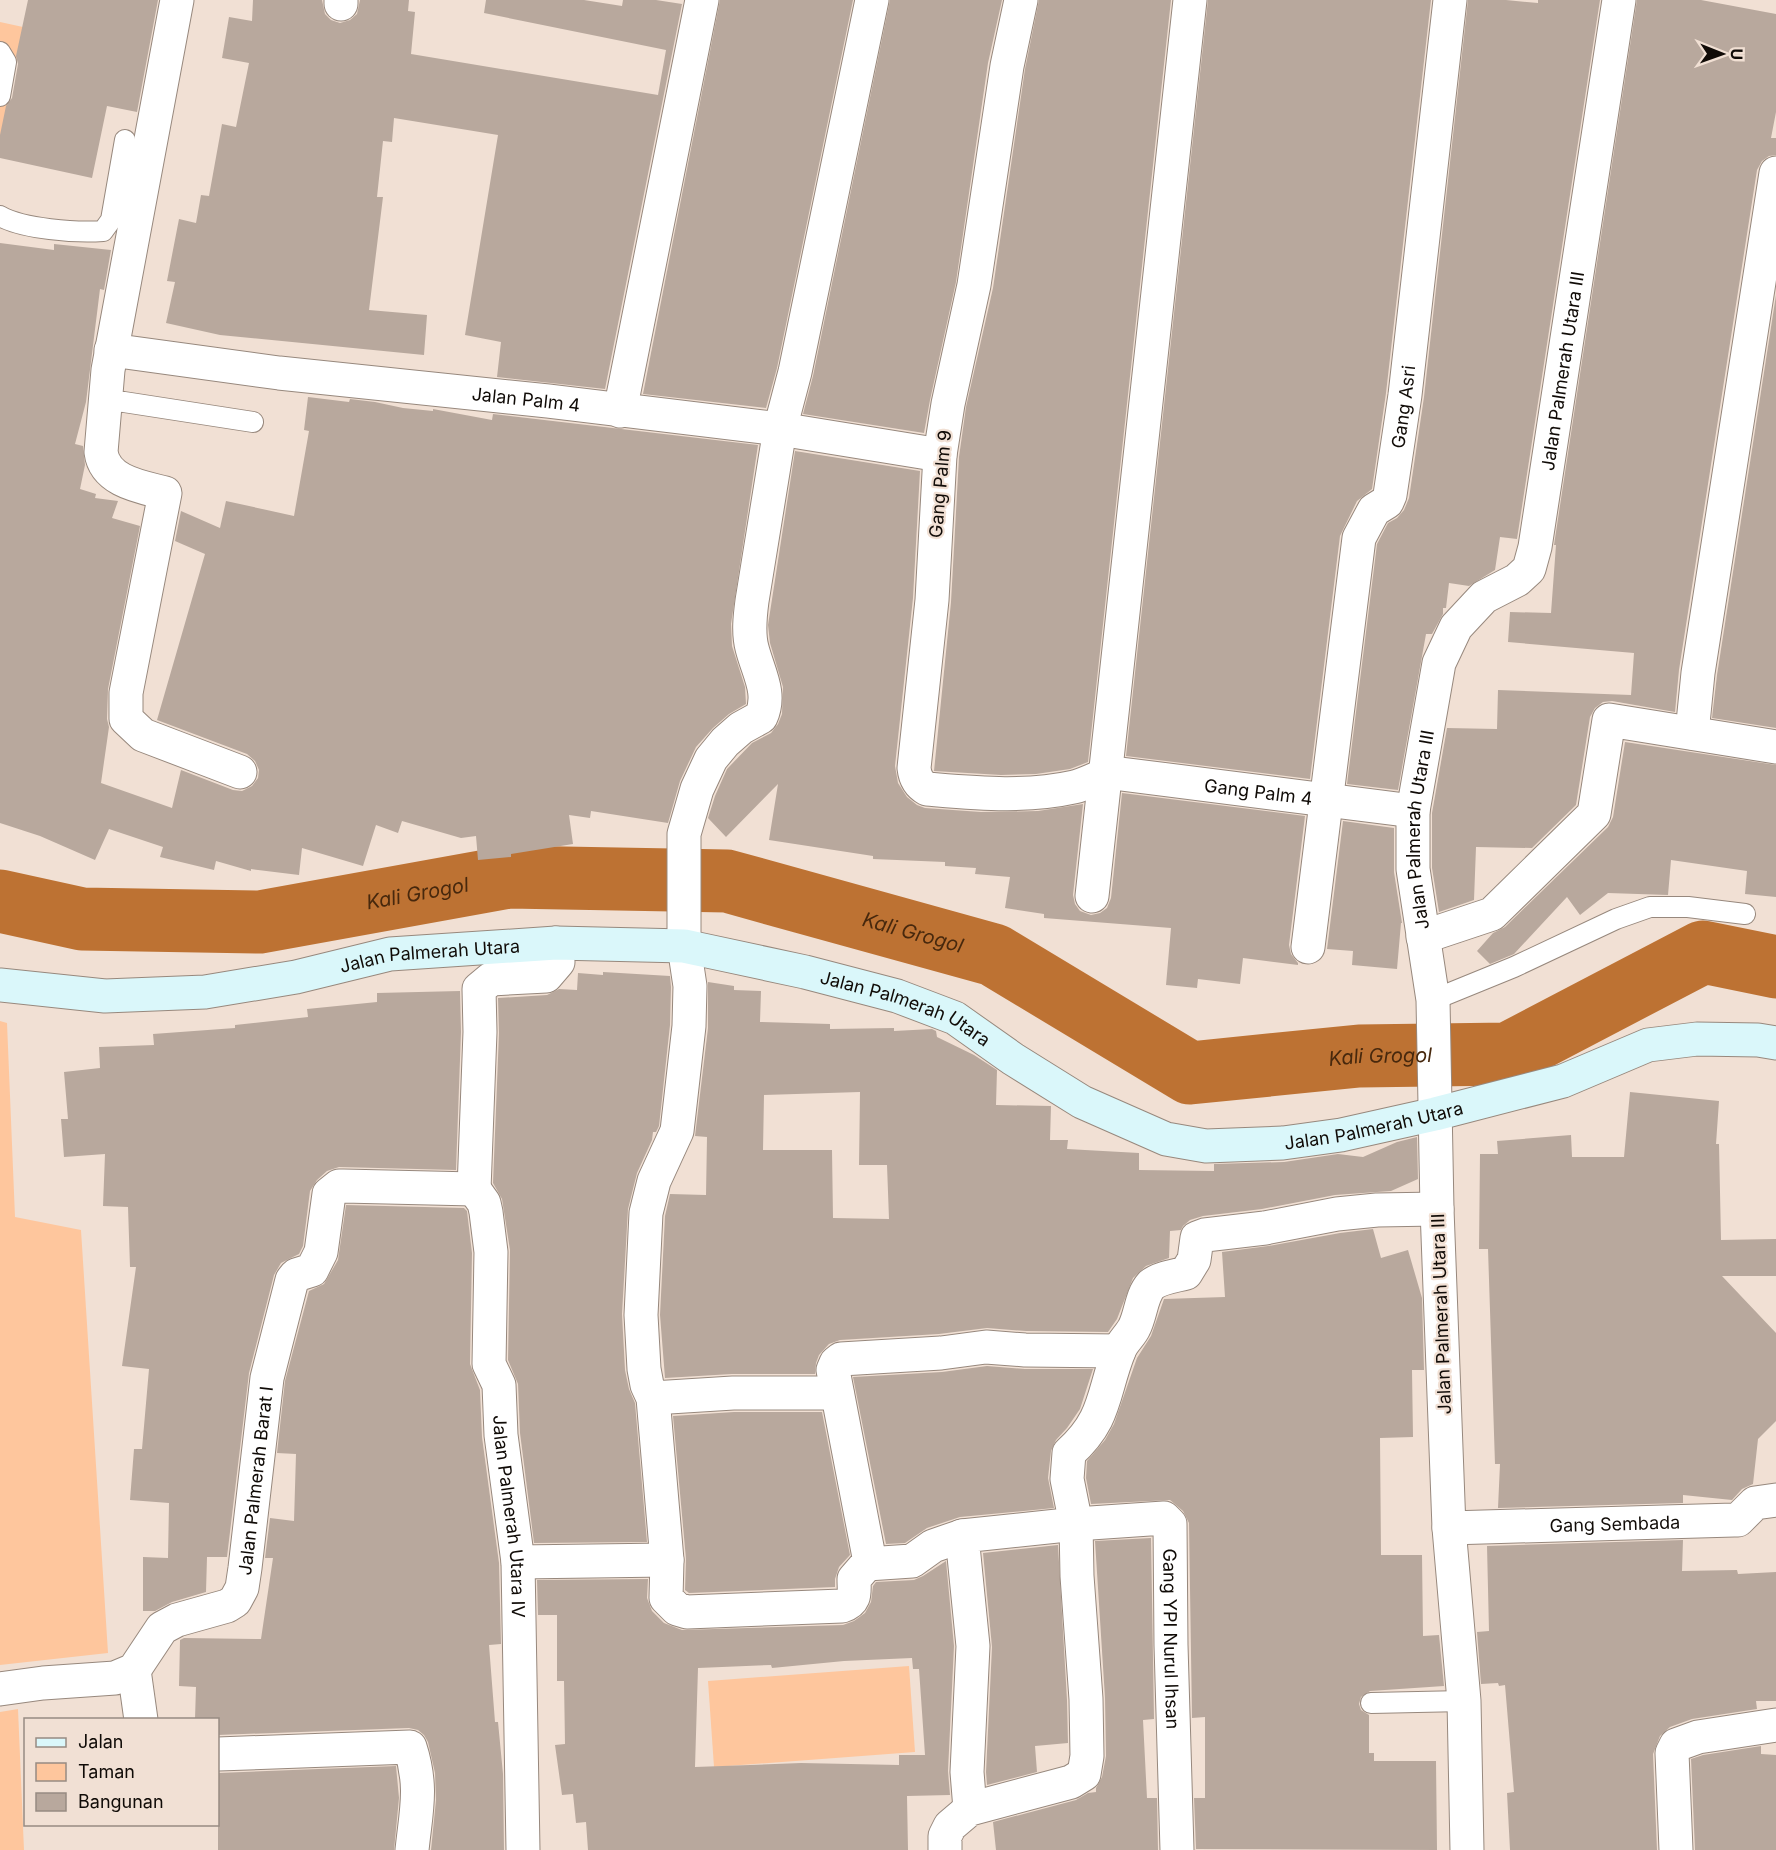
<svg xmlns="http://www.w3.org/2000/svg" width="1776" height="1850" font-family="Inter,sans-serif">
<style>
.green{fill:#fec69d}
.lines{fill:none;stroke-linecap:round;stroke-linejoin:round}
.river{stroke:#bd7233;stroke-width:63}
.building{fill:#b8a89d;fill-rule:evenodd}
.lane-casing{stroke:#97887d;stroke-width:22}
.street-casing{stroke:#97887d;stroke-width:35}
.secondary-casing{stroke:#97887d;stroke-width:35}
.lane{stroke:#fff;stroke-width:20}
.street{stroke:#fff;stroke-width:33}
.secondary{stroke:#daf7fa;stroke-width:33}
.labels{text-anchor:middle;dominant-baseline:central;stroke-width:4.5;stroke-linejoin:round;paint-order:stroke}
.street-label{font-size:18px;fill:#100b07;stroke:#f1e0d4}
.water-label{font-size:20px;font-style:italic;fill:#47280d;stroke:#f1e0d4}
</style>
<rect width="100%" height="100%" fill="#f1e0d4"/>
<g class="green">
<path d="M0 22 23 27 0 142Z"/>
<path d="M0 1021 7 1023 15 1217 81 1230 108 1653 0 1665Z"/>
<path d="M909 1666 915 1752 714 1767 708 1681Z"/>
<path d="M18 1709 24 1850H0V1712Z"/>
</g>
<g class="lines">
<path class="river" id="s1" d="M0 901 82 919 260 922 509 877 727 881 994 955 1190 1073 1359 1056 1508 1054 1703 952 1776 967"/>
</g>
<g class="building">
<path d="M28 0H158L137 112 107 106 92 178 0 158V135L6 106 12 98 18 64 16 56Z"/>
<path d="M253 0H322L325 14 331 20 340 23 350 20 357 14 360 0H409L408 11 415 12 411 54 658 95 666 50 484 13 486 0H584L622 6 623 0H656L682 4 605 389 497 377 501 342 465 335 498 135 394 118 392 142 383 141 377 197H383L369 310 427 315 424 355 220 335 166 323 175 282 167 281 179 219 196 223 201 195 209 196 222 124 236 127 249 63 222 58 229 17 252 21Z"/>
<path d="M720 0H853L777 368 766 408 643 394Z"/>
<path d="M890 0H1002L988 63 956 282 930 400 924 433 803 414 813 376Z"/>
<path d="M1039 0H1171L1088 762 1070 769 1036 774 1001 775 934 771 951 602 959 457 966 407 993 288 1025 69Z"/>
<path d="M1208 0H1431L1386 393 1372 489 1357 501 1340 536 1310 779 1126 756Z"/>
<path d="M1468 0H1506L1538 3V0H1600L1517 539 1500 537 1495 570 1469 586 1449 583 1446 608H1443V614L1432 634H1426L1398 790 1347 784 1377 544 1388 523 1397 518 1404 510 1409 498 1424 397Z"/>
<path d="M1637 0H1701L1776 14V112L1771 138H1776V155L1769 156 1762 161 1757 170 1679 670 1675 712 1612 701 1603 702 1595 708 1590 717 1576 805 1532 848 1476 847 1474 900 1439 912 1432 868V813L1447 728 1497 729 1498 690 1631 695 1634 653 1508 642 1510 612 1551 613 1556 545H1554Z"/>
<path d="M0 243 54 250V244L111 250 104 290 100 289 86 402 75 444 83 446 85 465 80 489 96 494 95 498 118 501 112 518 140 526 108 689 107 719 109 727 101 783 172 808 181 770 233 790 242 791 252 786 258 778 259 770 255 761 247 754 157 720 205 554 175 541 181 511 220 528 226 501 294 516 309 431 304 430 308 397 349 402 350 399 375 402 403 408 433 411V409L492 420 493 414 758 445 731 624 732 646 745 687 746 704 729 714 713 728 696 747 680 781 668 823 591 811 590 818 569 815 573 844 511 854V857L478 860 476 836 461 838 402 821 398 833 376 825 363 866 302 848 299 875 251 869V871L216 861 214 870 160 857 163 847 109 829 95 860 40 836 0 823Z"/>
<path d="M1776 295V728L1712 718 1717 675Z"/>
<path d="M795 451 920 471 913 598 895 766 898 783 907 797 917 805 925 808 981 812 1038 811 1083 804 1073 895 1075 904 1080 911 1091 915 1100 913 1107 908 1111 898 1122 793 1305 816 1289 945 1291 954 1298 963V965L1243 958 1240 984 1198 979 1197 988 1166 985 1171 928 1044 918V914L1005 908 1010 877 975 874 976 868 945 866V862L873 859V856L769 840 778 784 726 837 708 818 715 796 727 769 752 743 771 733 778 724 782 714 783 687 770 643 768 625Z"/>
<path d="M1625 742 1776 765V897L1745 894 1747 871 1671 860 1668 895 1608 893 1580 915 1567 897 1514 954 1490 964 1477 951 1493 933 1505 927 1608 827 1613 817Z"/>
<path d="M1343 821 1394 828V872L1402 923H1401L1397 969 1352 965 1353 951 1327 949Z"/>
<path d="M603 972 670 976 671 987 670 1025 659 1126 656 1132H653L652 1140 637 1173 628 1209 622 1314 625 1370 629 1389 635 1403 647 1542 534 1543 520 1433 518 1384 508 1360 510 1250 502 1199 493 1183 499 1033 498 998 547 995 559 989 577 990 578 973 603 975Z"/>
<path d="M708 982 734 986V990L761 991 760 1022 830 1024V1029L894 1028V1031L932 1029 936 1031 937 1037 974 1055 997 1070 996 1105 1051 1106 1050 1140H1068L1067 1149 1139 1153V1170L1214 1171V1164L1284 1162 1338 1154 1363 1157 1397 1142 1417 1137 1418 1179 1391 1191 1335 1195 1262 1209 1203 1216 1190 1220 1183 1226 1181 1230 1170 1231 1169 1258 1146 1266 1133 1278 1117 1319 1108 1332 1026 1331 987 1328 939 1334 840 1340 829 1344 819 1355 816 1363 815 1374H732L665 1378 660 1315 665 1216 670 1194 706 1195 707 1137 695 1136 708 1028ZM860 1092 859 1165H887L889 1219 833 1218 832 1150H763L764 1095Z"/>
<path d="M460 991 461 1032 456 1170 339 1167 327 1171 317 1180 310 1191 303 1246 299 1254 281 1263 274 1275 249 1373 227 1557H207L206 1592 172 1602 155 1611H143V1557L168 1558 169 1503 130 1500 134 1449H142L149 1369 122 1366 136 1267H130L128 1207 103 1206 105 1154 64 1157 61 1119H68L64 1072 100 1068 99 1047 154 1045 153 1034 235 1028V1025L308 1017 307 1009 377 1002V993Z"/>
<path d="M1630 1092 1719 1101 1716 1144H1719L1721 1240 1776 1239V1276H1722L1776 1333V1421L1758 1439 1753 1484 1742 1489 1732 1500 1683 1495V1503L1498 1508 1500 1464H1495L1488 1249H1479L1480 1154H1498L1497 1141 1571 1135 1572 1157H1624Z"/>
<path d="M346 1205 464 1208 467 1211 472 1253 470 1364 480 1390 482 1437 499 1563 501 1644 489 1645 495 1722H498L503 1774 504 1850H431L436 1800 435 1773 428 1742 424 1735 418 1730 409 1728 218 1735V1719H195L196 1687 179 1686 180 1640 184 1638 261 1639 273 1558H265L270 1518 294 1521 296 1454 277 1453 285 1381 309 1291 324 1284 338 1260Z"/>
<path d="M1373 1229 1381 1258 1408 1250 1422 1298 1424 1370H1412L1413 1437 1380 1438 1381 1555H1422L1423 1636 1439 1635 1444 1686 1370 1691 1361 1697 1359 1704 1361 1710 1369 1715V1753H1374V1761H1436L1437 1850 1196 1849 1194 1798H1205V1717L1192 1718 1189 1523 1183 1511 1170 1500 1091 1504 1086 1478 1087 1461 1105 1440 1114 1424 1137 1358 1151 1336 1164 1299 1225 1297 1222 1252 1268 1246 1340 1233Z"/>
<path d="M987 1366 1025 1369H1093L1080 1409 1067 1428 1056 1440 1051 1451 1048 1478 1054 1508 960 1517 927 1528 905 1543 886 1544 853 1377 942 1372Z"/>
<path d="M734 1412H822L850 1555 839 1567 835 1579V1587L689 1593 685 1590 686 1559 673 1416Z"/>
<path d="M1151 1538 1154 1719 1143 1720 1147 1798H1157L1158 1850H996L993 1822 1076 1800 1088 1793 1096 1792V1788L1102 1777 1106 1756 1105 1698 1095 1541Z"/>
<path d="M1683 1540 1682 1571 1737 1570 1738 1574 1776 1572V1701H1756L1757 1709 1692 1719 1670 1727 1660 1736 1653 1754 1657 1850H1510L1507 1793 1514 1792 1505 1685 1499 1686 1498 1683 1481 1684 1477 1632 1489 1631 1487 1546Z"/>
<path d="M1058 1545 1067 1700 1068 1743 1035 1746 1037 1772 987 1785 986 1772 992 1647 983 1553Z"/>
<path d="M946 1561 954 1646 948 1771 950 1795 907 1796 908 1850H588L586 1822 576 1823 573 1794 562 1795 555 1745 565 1744 564 1681H557V1615H538L537 1580 648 1579 647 1598 652 1611 664 1623 682 1630 843 1625 854 1621 865 1613 871 1602 873 1586 876 1582 914 1580 923 1576ZM912 1658 913 1669H919L925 1755H899V1765L801 1763 695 1767 698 1668 771 1665 772 1668 844 1661Z"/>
<path d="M1761 1746V1754L1776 1755V1850H1695L1691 1759 1703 1755Z"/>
<path d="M396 1766 399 1798 394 1850H218V1773Z"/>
</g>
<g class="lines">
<g class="lane-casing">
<g id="lane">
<path d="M0 52 6 62 0 96"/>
<path d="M0 216C23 229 76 233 103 231L111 220 125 140"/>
<path d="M105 401 124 402 253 422"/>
<path d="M1433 1000 1514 967 1616 919 1650 907H1688L1745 914"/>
<path d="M1371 1703 1464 1701"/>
</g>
</g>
<g class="street-casing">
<g id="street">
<path d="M177 0 108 370 101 452C105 482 142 487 165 493L126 693V719L143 735 240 772"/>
<path d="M872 0 795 372 780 429 752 601C750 616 748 633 752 648 758 672 772 693 761 717L741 728 725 742 711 759 697 789 684 834V946L690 986 689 1026 677 1131 654 1181 646 1213 641 1315 644 1369 647 1385 653 1398 667 1560 666 1598 677 1609 687 1612 842 1606C857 1601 854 1592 854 1579L867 1564 869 1557 833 1370 836 1363 841 1359 941 1353 986 1347 1025 1350 1119 1351"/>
<path id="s2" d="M1021 0 1007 66 974 285 948 404 940 455 932 600 914 768C915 777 918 784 927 789 976 793 1025 798 1074 787 1087 784 1099 776 1113 773L1413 811"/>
<path d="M341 4V0"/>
<path id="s3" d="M111 350 279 373 548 401 780 429 940 455"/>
<path d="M620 411 702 0"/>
<path d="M1692 733 1698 673 1776 173"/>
<path d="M1092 896 1190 0"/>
<path d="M1423 937 1492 914 1594 814 1609 720 1776 747"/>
<path id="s4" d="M1308 947 1359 538 1374 510 1387 502 1390 495 1405 395 1450 0"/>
<path id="s5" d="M474 1189 484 1203 486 1212 491 1252 489 1364 499 1385 501 1435 518 1562 523 1850"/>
<path d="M474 1189 480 1032 479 989 491 979 546 976 558 962 556 943"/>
<path d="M653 1398 733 1393H837"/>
<path id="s6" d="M1449 1528 1734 1520H1738L1755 1503 1776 1500"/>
<path d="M518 1562 667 1560"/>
<path d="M867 1564 912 1561 933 1546 962 1536"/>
<path d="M134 1670 141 1720"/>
<path id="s7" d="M0 1689 43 1683 115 1678 134 1670 162 1628 177 1620 227 1606 235 1601 242 1588 245 1568 267 1378 292 1280 296 1275 312 1270 321 1252 329 1194 339 1186H343L474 1189"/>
<path d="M218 1754 410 1747C423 1787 416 1811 412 1850"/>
<path id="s8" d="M970 1809 967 1772 973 1646 962 1536 1076 1524 1164 1518 1170 1524 1171 1645 1177 1850"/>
<path d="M945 1850V1836L950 1826 970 1809 1071 1782 1084 1774 1087 1756 1086 1699 1077 1576 1076 1524 1067 1479 1069 1453C1107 1419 1102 1394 1119 1351 1122 1342 1130 1336 1134 1328 1141 1315 1141 1296 1151 1285 1159 1278 1175 1276 1186 1273L1194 1260 1197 1238 1205 1235 1265 1228 1337 1214 1377 1210 1437 1209"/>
<path id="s9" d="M1467 1850 1464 1701 1449 1528 1437 1209 1433 1000 1413 869V811L1439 663 1456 627 1484 597 1517 580 1529 569 1535 547 1619 0"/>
<path d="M1676 1850 1672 1753 1676 1745 1698 1737 1776 1725"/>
</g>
</g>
<g class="secondary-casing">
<g id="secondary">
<path id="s10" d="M0 985 105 996 205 992 296 977 390 954 556 943 684 946 805 972 897 996 955 1018 1013 1059 1082 1102 1166 1139 1206 1146 1283 1143 1341 1135 1435 1114 1563 1081 1648 1045 1697 1039 1758 1040 1776 1043"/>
</g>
</g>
<use href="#lane" class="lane"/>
<use href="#street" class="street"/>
<use href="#secondary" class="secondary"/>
</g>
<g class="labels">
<g class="street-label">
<text stroke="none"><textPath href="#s9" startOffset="1527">Jalan Palmerah Utara III</textPath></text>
<text stroke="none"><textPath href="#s3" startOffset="418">Jalan Palm 4</textPath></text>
<text stroke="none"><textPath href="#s4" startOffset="556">Gang Asri</textPath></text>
<text transform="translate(940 484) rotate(-85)">Gang Palm 9</text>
<text stroke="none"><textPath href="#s2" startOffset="1138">Gang Palm 4</textPath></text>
<text stroke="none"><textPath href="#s9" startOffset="1023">Jalan Palmerah Utara III</textPath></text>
<text stroke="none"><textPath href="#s10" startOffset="434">Jalan Palmerah Utara</textPath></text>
<text stroke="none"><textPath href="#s10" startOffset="920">Jalan Palmerah Utara</textPath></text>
<text stroke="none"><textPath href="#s10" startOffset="1424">Jalan Palmerah Utara</textPath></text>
<text transform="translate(1441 1314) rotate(-92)">Jalan Palmerah Utara III</text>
<text stroke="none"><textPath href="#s7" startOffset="388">Jalan Palmerah Barat I</textPath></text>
<text stroke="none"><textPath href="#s5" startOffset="334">Jalan Palmerah Utara IV</textPath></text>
<text stroke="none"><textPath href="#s6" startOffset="166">Gang Sembada</textPath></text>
<text stroke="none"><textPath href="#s8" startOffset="600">Gang YPI Nurul Ihsan</textPath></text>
</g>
<g class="water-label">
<text stroke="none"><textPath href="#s1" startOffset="422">Kali Grogol</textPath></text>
<text stroke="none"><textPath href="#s1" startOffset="926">Kali Grogol</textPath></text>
<text stroke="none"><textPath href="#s1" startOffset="1430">Kali Grogol</textPath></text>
</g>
</g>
<rect x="24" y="1718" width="195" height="108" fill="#f1e0d4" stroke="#978b82" stroke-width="1.5"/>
<rect x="36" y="1738" width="30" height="9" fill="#daf7fa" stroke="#978b82" stroke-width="1.5"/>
<text x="78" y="1748" font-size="18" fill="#100b07">Jalan</text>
<rect x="36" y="1763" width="30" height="18" fill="#fec69d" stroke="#978b82" stroke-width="1.5"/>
<text x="78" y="1778" font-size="18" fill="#100b07">Taman</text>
<rect x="36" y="1793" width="30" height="18" fill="#b8a89d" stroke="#978b82" stroke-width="1.5"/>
<text x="78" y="1808" font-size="18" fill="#100b07">Bangunan</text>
<g transform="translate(1722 54) rotate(91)" stroke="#f1e0d4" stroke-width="4.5" paint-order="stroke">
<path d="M0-4.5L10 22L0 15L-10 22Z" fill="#100b07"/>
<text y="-9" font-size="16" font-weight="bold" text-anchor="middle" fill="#100b07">U</text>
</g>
</svg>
